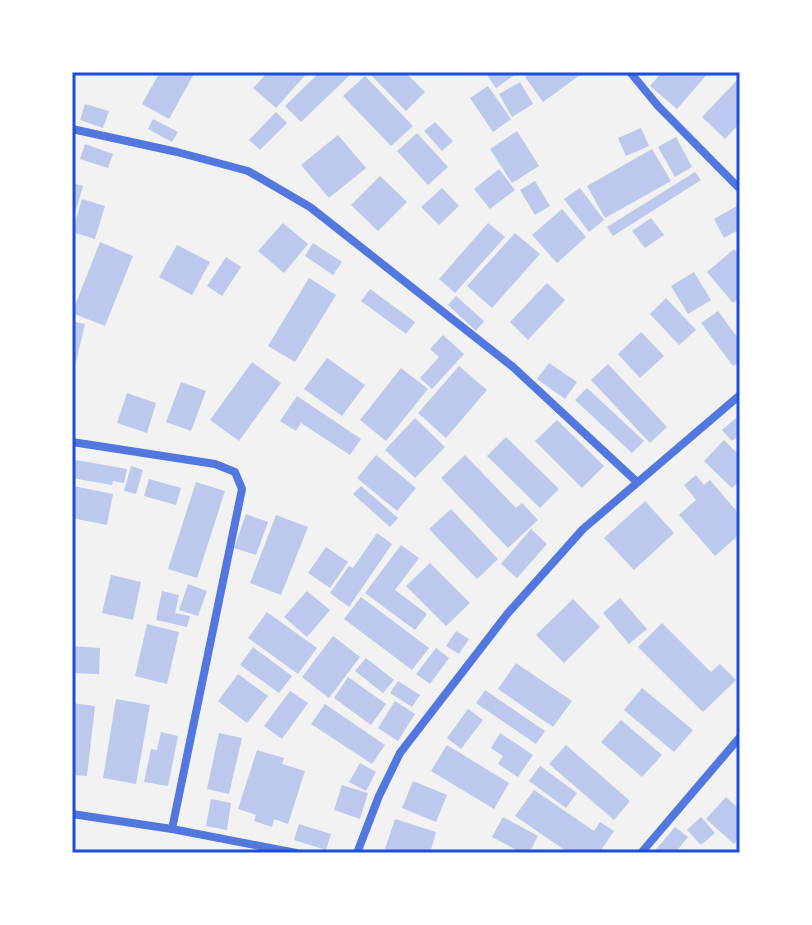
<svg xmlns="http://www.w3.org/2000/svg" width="812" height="925" font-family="'Fira Sans Condensed',sans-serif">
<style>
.building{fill:#bdc9ec}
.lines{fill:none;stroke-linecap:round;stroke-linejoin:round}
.minor{stroke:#5277de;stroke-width:8}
.neatline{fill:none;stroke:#1d4ed8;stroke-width:3}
</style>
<rect width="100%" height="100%" fill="#f2f2f2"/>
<g class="building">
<path d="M160 72H195L169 119 142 104Z"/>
<path d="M268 72H308L276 108 253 88Z"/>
<path d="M320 72H353L301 122 285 106Z"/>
<path d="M368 72H405L425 92 406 111Z"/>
<path d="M485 72H519L496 88Z"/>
<path d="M532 72H584L543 102 525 77Z"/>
<path d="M662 72H709L677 109 650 86Z"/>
<path d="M365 76 413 126 391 146 343 96Z"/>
<path d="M740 77V123L725 139 702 117Z"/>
<path d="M520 82 533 104 512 117 499 94Z"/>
<path d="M488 86 511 119 493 132 470 98Z"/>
<path d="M85 104 109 111 103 128 80 120Z"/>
<path d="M276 112 287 123 260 150 249 140Z"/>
<path d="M153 119 178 132 172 142 148 129Z"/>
<path d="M435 122 453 141 442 151 424 131Z"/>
<path d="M641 128 649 146 626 156 618 138Z"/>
<path d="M517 131 539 166 512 183 490 149Z"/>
<path d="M417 133 448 167 428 185 397 151Z"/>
<path d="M338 135 366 168 329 198 301 165Z"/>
<path d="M676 137 692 167 675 177 658 147Z"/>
<path d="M85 144 113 154 108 168 80 159Z"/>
<path d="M652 149 671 181 605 218 587 186Z"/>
<path d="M499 169 515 190 490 209 474 189Z"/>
<path d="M695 172 701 180 613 236 607 227Z"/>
<path d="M380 176 407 202 378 231 351 205Z"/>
<path d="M535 181 550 206 535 215 520 190Z"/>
<path d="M72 183 83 186 73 220H72Z"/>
<path d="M442 188 459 206 439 225 421 207Z"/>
<path d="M580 188 604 220 589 232 564 199Z"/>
<path d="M82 199 105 206 95 239 72 232Z"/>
<path d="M737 206 740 211V229L724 238 714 219Z"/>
<path d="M562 209 586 237 557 263 532 235Z"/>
<path d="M651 218 664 235 645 248 632 231Z"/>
<path d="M283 223 308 244 284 273 258 251Z"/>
<path d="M488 223 505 237 455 293 439 279Z"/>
<path d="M515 233 540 254 492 308 467 286Z"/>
<path d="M100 242 133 256 105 326 72 313Z"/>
<path d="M313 243 342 262 333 275 305 256Z"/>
<path d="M177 245 210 262 192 295 159 277Z"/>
<path d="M734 249 740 256V297L733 303 707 272Z"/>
<path d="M226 257 241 267 222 296 207 286Z"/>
<path d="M694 272 711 300 688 314 671 286Z"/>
<path d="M309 278 336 295 295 362 268 346Z"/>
<path d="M547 283 565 300 528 340 510 322Z"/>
<path d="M370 289 415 322 406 334 361 301Z"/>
<path d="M456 296 484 321 476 331 448 305Z"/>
<path d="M666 298 696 330 679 345 650 314Z"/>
<path d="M718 311 740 341V361L733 366 701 323Z"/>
<path d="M72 321 85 324 73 374H72Z"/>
<path d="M641 332 664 356 640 378 618 354Z"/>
<path d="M443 335 464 354 432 389 420 378 439 357 430 349Z"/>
<path d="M327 358 365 385 342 416 304 389Z"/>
<path d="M252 362 281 383 239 441 210 420Z"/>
<path d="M549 363 577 382 565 399 537 379Z"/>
<path d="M608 364 667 427 650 443 591 380Z"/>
<path d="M459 366 487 390 446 438 418 413Z"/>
<path d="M401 368 428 389 386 441 360 420Z"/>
<path d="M181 382 206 391 191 431 166 422Z"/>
<path d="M587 388 644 441 632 453 575 400Z"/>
<path d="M127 393 156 403 147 433 117 423Z"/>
<path d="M297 396 361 439 350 455 301 423 296 431 280 421Z"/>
<path d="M415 418 445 447 415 478 385 450Z"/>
<path d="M736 418 740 423V435L732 441 722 430Z"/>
<path d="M557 420 604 466 582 488 535 441Z"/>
<path d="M506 437 559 489 540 508 487 456Z"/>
<path d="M724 440 740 456V480L732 488 704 461Z"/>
<path d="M376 455 416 488 397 511 357 478Z"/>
<path d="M465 455 516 508 522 503 538 520 508 548 441 478Z"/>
<path d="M76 460 127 469 124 483 113 481 112 485 72 478Z"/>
<path d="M131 466 143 470 136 494 124 491Z"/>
<path d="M696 475 704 485 710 480 740 515V534L715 556 679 515 696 500 684 485Z"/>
<path d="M149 479 181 488 176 505 144 496Z"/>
<path d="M196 482 225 491 197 578 168 569Z"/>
<path d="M73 486 113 494 107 525 72 518Z"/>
<path d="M361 486 398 518 390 527 353 494Z"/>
<path d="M645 501 674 533 634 570 604 538Z"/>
<path d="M451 509 498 559 477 579 429 529Z"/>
<path d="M246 514 268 522 256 555 234 548Z"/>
<path d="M276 515 308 527 281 595 250 583Z"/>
<path d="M531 529 547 544 517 578 501 564Z"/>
<path d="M377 533 392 544 349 607 330 593 349 566 353 568Z"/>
<path d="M401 545 419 558 395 590 427 614 415 630 365 593Z"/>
<path d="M326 547 348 562 330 588 308 573Z"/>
<path d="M430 563 470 603 446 626 406 586Z"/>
<path d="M111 575 141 582 133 620 102 613Z"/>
<path d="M188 584 207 591 198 616 179 610Z"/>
<path d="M162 591 179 595 175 613 190 616 187 627 156 620Z"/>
<path d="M307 591 330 610 307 637 284 617Z"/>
<path d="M361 597 429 648 412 670 344 619Z"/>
<path d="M620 598 647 629 629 644 603 613Z"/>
<path d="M573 599 600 627 564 663 536 635Z"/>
<path d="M267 612 317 648 298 674 248 638Z"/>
<path d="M662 623 711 672 720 664 736 680 703 712 638 647Z"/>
<path d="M147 624 179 632 167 684 135 676Z"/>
<path d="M456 631 469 639 459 654 446 646Z"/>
<path d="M333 636 360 657 329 698 302 677Z"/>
<path d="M72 646 100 648 99 674 72 673Z"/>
<path d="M253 647 292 676 279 693 240 665Z"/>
<path d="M436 648 449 658 430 684 416 674Z"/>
<path d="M366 658 394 680 383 693 355 671Z"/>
<path d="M516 663 572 701 553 727 498 689Z"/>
<path d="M238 674 268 696 247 723 218 701Z"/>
<path d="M348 677 386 704 371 725 334 698Z"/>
<path d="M398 681 420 695 412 707 390 693Z"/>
<path d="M642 688 693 730 674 752 624 710Z"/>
<path d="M485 690 545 731 536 744 476 703Z"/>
<path d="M290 691 308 703 282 739 264 726Z"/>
<path d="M116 699 150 705 136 784 103 778Z"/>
<path d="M395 701 415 714 398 741 378 728Z"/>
<path d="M72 703 95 706 87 776 72 775Z"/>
<path d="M325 704 385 745 372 764 311 724Z"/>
<path d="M468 709 483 720 461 749 447 738Z"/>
<path d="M621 720 662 755 642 777 601 742Z"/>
<path d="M161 732 178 736 168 786 144 782 151 749 157 750Z"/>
<path d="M219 733 242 738 229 794 207 789Z"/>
<path d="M500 733 533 755 518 777 498 764 503 756 491 748Z"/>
<path d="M447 745 509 783 494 809 431 771Z"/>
<path d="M566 745 630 801 614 820 549 764Z"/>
<path d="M257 750 284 758 282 764 305 771 288 824 274 819 272 827 254 821 256 815 238 809Z"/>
<path d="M360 763 376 772 366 791 349 782Z"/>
<path d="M540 766 577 793 566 808 529 781Z"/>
<path d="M413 781 447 795 436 822 402 808Z"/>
<path d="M342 785 368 793 360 819 334 810Z"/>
<path d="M534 790 594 831 600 822 614 831 599 853H569L515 816Z"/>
<path d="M726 797 740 810V837L734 844 706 819Z"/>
<path d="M211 799 231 803 227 830 206 826Z"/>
<path d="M503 817 538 836 529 853H522L492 837Z"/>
<path d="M701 817 715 833 701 845 687 830Z"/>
<path d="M395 819 436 832 430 853H396L385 849Z"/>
<path d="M299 824 331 834 326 850 294 840Z"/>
<path d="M675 827 688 837 675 853H653Z"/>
</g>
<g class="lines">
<g class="minor">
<path d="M630 72 658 106 740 189"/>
<path d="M72 129 177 152 248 171 310 207 513 367 637 482"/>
<path d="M72 442 215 464 235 472 242 489 172 829"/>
<path d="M72 814 172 829 296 853"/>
<path d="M357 853 379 796 400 753 508 613 583 529 740 395"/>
<path d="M641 853 740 737"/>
</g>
</g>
<rect width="812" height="925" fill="none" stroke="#ffffff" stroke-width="148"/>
<rect x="74" y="74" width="664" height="777" class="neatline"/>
</svg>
